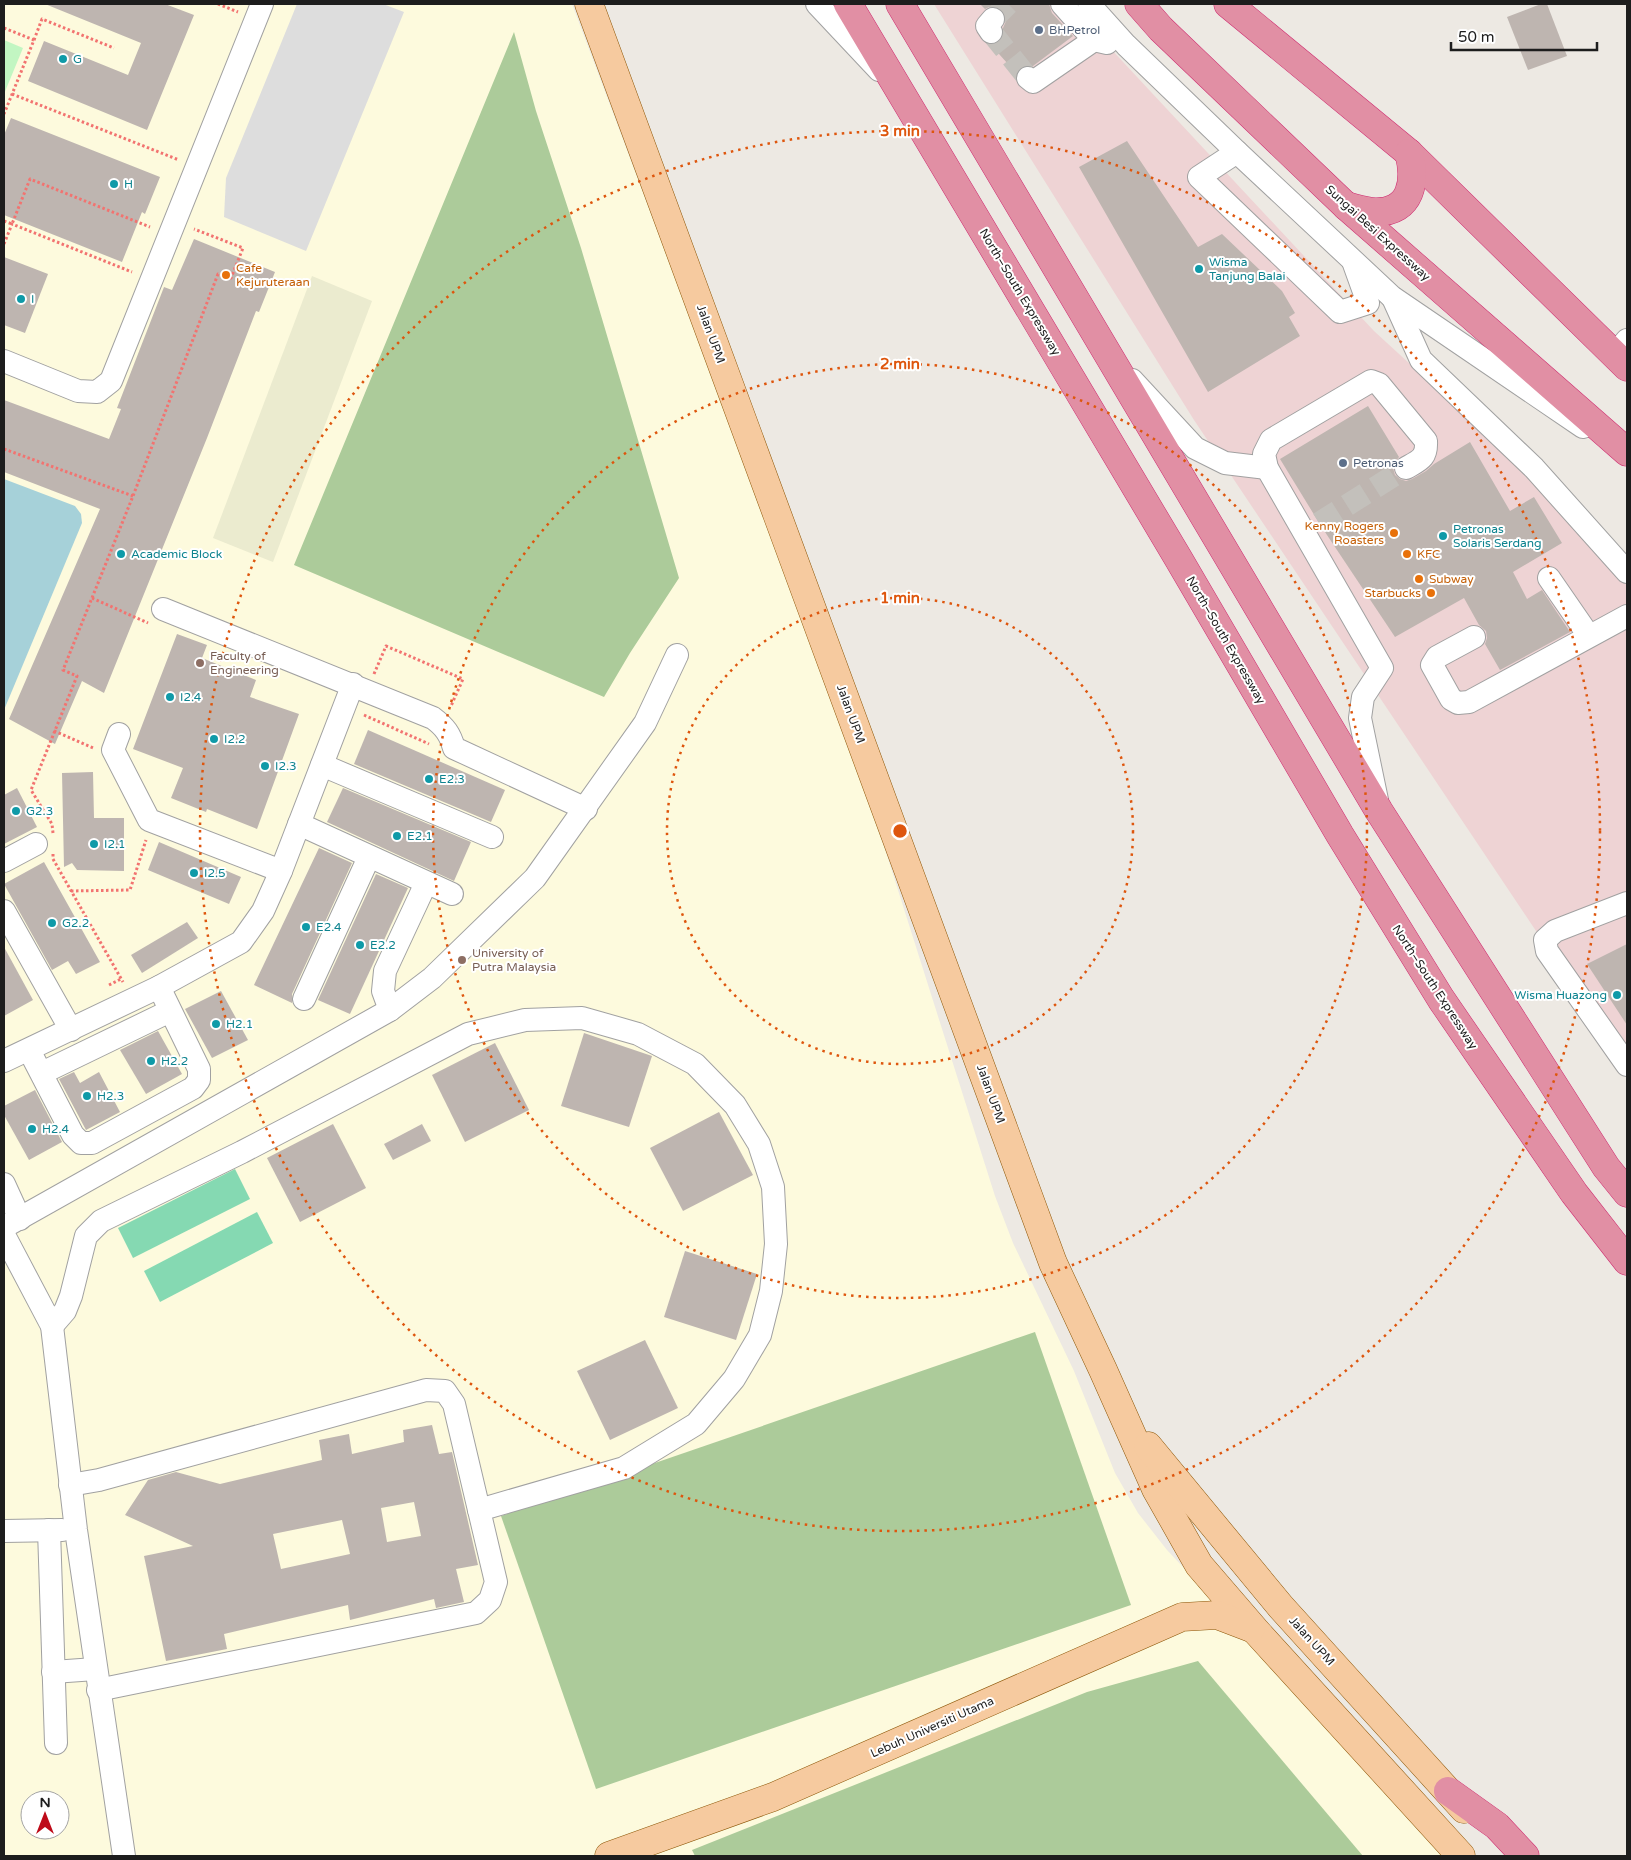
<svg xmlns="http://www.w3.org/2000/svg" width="1631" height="1860" font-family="'Varela Round',sans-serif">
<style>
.commercial{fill:#eed3d4}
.education{fill:#fdfadd;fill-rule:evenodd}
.farmland{fill:#ebebcf}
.forest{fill:#accb9a}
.park{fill:#c2f6c2}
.pitch{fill:#85d9b2}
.parking{fill:#ddd}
.water{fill:#a6d1d9}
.building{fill:#beb5b0;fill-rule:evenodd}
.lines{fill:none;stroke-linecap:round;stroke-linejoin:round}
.minor-tunnel{stroke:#c3c0bb;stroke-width:22;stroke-dasharray:22 11;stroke-linecap:butt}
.minor-casing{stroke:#a1a1a1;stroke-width:24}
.major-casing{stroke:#8d5708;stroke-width:29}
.highway-casing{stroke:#ce2e71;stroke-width:29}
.path{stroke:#f27370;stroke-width:3;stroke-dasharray:2.5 2.5;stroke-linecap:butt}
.minor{stroke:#fff;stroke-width:22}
.major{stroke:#f6ca9f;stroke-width:28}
.highway{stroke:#e18fa4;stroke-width:28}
.ring{fill:none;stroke:#de560d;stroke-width:2.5;stroke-dasharray:2.5 5}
.service-dot{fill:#5c6f8a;stroke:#fff;stroke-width:2}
.culture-dot{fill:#0f9aa8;stroke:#fff;stroke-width:2}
.food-dot{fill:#e8710a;stroke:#fff;stroke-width:2}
.education-dot{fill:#8d6e63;stroke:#fff;stroke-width:2}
.labels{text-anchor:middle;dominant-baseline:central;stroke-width:4;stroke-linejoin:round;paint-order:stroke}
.service-label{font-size:12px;fill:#4e5e75;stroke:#fff;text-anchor:start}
.culture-label{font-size:12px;fill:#0d838f;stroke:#fff;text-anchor:start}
.street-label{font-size:12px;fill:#1d1d1d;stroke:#fff}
.food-label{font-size:12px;fill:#c56008;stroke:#fff;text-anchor:start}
.education-label{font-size:12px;fill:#785e54;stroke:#fff;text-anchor:start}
.centre{fill:#de560d;stroke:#fff;stroke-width:2.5}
.ring-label{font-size:15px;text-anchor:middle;font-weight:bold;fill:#de560d;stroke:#fff;stroke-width:4;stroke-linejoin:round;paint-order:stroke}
</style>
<rect width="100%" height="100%" fill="#ede9e3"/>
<path class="commercial" d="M934 4H1069L1374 331 1627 563V1067L1194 420Z"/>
<path class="education" d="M4 4H572L782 562 884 846 995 1196 1013 1243 1074 1371 1115 1473 1138 1513 1167 1550 1282 1673 1448 1856H4ZM30 1800H60V1830H30Z"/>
<path class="farmland" d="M312 276 372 301 273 562 213 538Z"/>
<g class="forest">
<path d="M514 32 536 111 581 248 679 578 630 653 604 697 294 565Z"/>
<path d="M1035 1332 1131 1605 596 1789 501 1516Z"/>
<path d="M1198 1661 1363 1856H695L692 1850 1087 1692Z"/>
</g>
<path class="park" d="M4 40 23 48 4 94Z"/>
<g class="pitch">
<path d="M235 1169 250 1199 133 1258 118 1228Z"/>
<path d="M257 1212 273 1243 160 1302 144 1271Z"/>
</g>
<path class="parking" d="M297 4H383L404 12 306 251 224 217 226 178Z"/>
<path class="water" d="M4 479 75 506 81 514 82 523 4 710Z"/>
<g class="building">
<path d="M45 4H165L194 15 147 130 28 81 44 41 128 75 141 43Z"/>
<path d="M980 4H1049L1052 13 1073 36 1033 66H1023L1016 73 991 45 998 43 1003 37V28L1006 21 1005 14 1001 9 996 6 989 7 985 9Z"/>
<path d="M1541 4H1547L1567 56 1528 70 1507 17Z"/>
<path d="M11 118 160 177 145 214 142 212 122 262 4 215V135Z"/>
<path d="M1127 141 1198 247 1222 234 1282 291 1295 313 1289 317 1300 336 1208 392 1079 167Z"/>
<path d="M194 239 275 272 259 312 256 311 207 438 104 693 82 681 55 744 9 719 100 509 4 472V400L109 439 121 409 117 408 164 287 172 290Z"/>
<path d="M4 257 48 274 25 333 4 325Z"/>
<path d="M1368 406 1399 457 1395 462 1393 468 1395 475 1400 479 1406 481 1412 479 1426 471 1434 464 1470 442 1510 511 1534 497 1562 543 1513 572 1527 599 1542 590 1570 632 1500 670 1485 644 1487 638 1486 631 1479 625 1464 598 1395 637 1321 526 1280 459Z"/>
<path d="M177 634 207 645 202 658 256 680 250 697 299 714 257 829 207 809 206 812 171 798 183 768 133 749Z"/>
<path d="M368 730 505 790 491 822 354 764Z"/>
<path d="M93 772 94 818H124V871L77 870 72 863 64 867 62 773Z"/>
<path d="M17 788 37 827 4 844V795Z"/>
<path d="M343 788 471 842 454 881 327 822Z"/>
<path d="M159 842 241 877 229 904 148 870Z"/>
<path d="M319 848 352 863 292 994V1003L254 985Z"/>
<path d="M44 862 100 962 76 974 68 961 52 970 4 884Z"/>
<path d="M376 874 408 888 350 1014 318 1000Z"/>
<path d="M187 922 198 938 142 973 131 955Z"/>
<path d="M1627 944V1025L1587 964Z"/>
<path d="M4 947 33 1000 4 1016Z"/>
<path d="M221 991 248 1040 212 1058 185 1009Z"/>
<path d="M158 1031 182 1074 146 1094 120 1050Z"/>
<path d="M584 1033 652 1056 629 1127 561 1106Z"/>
<path d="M495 1043 529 1110 465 1142 432 1075Z"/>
<path d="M74 1072 80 1083 99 1072 120 1112 86 1130 59 1079Z"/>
<path d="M35 1090 62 1142 29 1160 4 1115V1106Z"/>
<path d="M719 1112 753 1175 683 1211 650 1148Z"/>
<path d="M333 1124 366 1188 300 1222 267 1158Z"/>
<path d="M422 1124 431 1141 393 1160 384 1144Z"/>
<path d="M685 1251 757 1274 736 1340 664 1317Z"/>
<path d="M645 1340 678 1408 610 1440 577 1371Z"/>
<path d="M432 1425 439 1454 452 1452 478 1565 456 1569 464 1602 436 1608 434 1599 350 1620 348 1605 224 1634 227 1649 166 1661 144 1556 193 1546 125 1515 148 1480 176 1472 220 1484 322 1460 319 1440 349 1434 352 1454 404 1442 403 1430ZM414 1502 421 1536 387 1542 381 1508ZM342 1520 350 1554 281 1569 273 1534Z"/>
</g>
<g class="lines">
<g class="minor-tunnel">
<path d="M993 19 1008 4"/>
<path d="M991 32 1028 78"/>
<path d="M1319 523 1406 468"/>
</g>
<g class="minor-casing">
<g id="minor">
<path d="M817 4 879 70"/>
<path d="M1062 4 1094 40 1107 43"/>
<path d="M1089 4 1126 45 1237 152 1392 297 1583 427"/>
<path d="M991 32 987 26 993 19"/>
<path d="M1028 78 1033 82 1094 40"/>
<path d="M1237 152 1199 177 1340 312 1368 303 1354 264"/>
<path d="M1393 298 1421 360 1534 468 1627 572"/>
<path d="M1615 354 1627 340"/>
<path d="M4 361 78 391 97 392 111 381 262 4"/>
<path d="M1132 380 1195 448 1225 463 1267 468"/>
<path d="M1549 578 1589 636"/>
<path d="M163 609 433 718C445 727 450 734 454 748L586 809"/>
<path d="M1474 637 1437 657 1432 665 1451 699 1458 703 1469 702 1627 616"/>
<path d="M119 734 113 750 149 820 281 871"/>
<path d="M322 765 492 837"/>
<path d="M1377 800 1360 718 1363 697 1382 668 1267 468 1264 454 1271 440 1371 381 1379 384 1426 441C1427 458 1420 460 1406 468"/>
<path d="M299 824 452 894"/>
<path d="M4 861 36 844"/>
<path d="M1627 903 1555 931 1545 940 1547 951 1627 1065"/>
<path d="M4 911 71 1030"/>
<path d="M304 999 369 857"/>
<path d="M390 1010 383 991 385 971 426 883"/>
<path d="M29 1050 73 1135 81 1143H92L193 1088 199 1080V1069L159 987"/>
<path d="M4 1061 159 987 241 942 263 911 281 871 353 684"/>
<path d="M42 1073 170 1011"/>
<path d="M4 1184 20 1219"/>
<path d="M4 1227 390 1010 432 978 535 878 645 723 677 655"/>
<path d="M4 1235 52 1326 76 1530 124 1856"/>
<path d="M52 1326 65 1311 71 1296 86 1236 101 1221 242 1152 468 1034 525 1020 582 1018 638 1034 695 1064 735 1105 759 1144 773 1187 776 1244 771 1291 760 1335 734 1379 696 1424 624 1468 479 1510"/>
<path d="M70 1485 99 1480 426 1390 445 1391 454 1404 496 1582 490 1600 476 1613 98 1690"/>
<path d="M49 1530 56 1743"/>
<path d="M4 1531 62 1530"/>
<path d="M53 1672 95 1669"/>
</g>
</g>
<g class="major-casing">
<g id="major">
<path d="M589 4 1053 1263 1103 1370 1156 1489 1199 1565 1255 1630 1461 1856"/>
<path d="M1148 1446 1281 1607 1464 1809"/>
<path d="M609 1856 773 1797 1182 1617 1217 1615 1251 1628"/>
</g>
</g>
<g class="highway-casing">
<g id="highway">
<path d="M848 4 1178 558 1340 835 1441 999 1574 1193 1627 1261"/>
<path d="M900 4 1379 811 1606 1167 1627 1193"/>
<path d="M1139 4 1161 29 1346 206 1627 452"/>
<path d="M1228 4 1409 153 1627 367"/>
<path d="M1346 206C1355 208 1366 212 1376 212 1412 212 1416 181 1409 153"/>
<path d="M1448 1791 1497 1826 1525 1856"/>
</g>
</g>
<g class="path">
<path d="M218 4 238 12"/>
<path d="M4 28 34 40 4 114"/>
<path d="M34 40 42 19 114 48"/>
<path d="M12 94 179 160"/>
<path d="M4 221 12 224 30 179 150 227"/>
<path d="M4 244 12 224 132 272"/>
<path d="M4 449 133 496"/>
<path d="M92 598 148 623"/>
<path d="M374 674 386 646 463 679 451 706"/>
<path d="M364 715 429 744"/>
<path d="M54 731 93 748"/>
<path d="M53 833 52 824 31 790 77 676 63 670 133 496 218 274 231 278 243 248 194 229"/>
<path d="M53 854V859L123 982"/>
<path d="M71 891 130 890 146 840"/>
<path d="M109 985 121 979"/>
</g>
<use href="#minor" class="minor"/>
<use href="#major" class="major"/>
<use href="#highway" class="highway"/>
</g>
<g class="ring">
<circle cx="900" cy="831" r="233"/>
<circle cx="900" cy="831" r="467"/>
<circle cx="900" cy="831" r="700"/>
</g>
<g class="service-dot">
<circle cx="1039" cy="30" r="5"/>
<circle cx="1343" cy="463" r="5"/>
</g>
<g class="culture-dot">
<circle cx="63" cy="59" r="5"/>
<circle cx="114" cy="184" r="5"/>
<circle cx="1199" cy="269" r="5"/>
<circle cx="21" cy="299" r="5"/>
<circle cx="1443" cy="536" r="5"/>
<circle cx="121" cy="554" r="5"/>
<circle cx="170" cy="697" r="5"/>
<circle cx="214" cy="739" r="5"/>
<circle cx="265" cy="766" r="5"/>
<circle cx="429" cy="779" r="5"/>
<circle cx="16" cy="811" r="5"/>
<circle cx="397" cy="836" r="5"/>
<circle cx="94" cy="844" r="5"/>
<circle cx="194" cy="873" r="5"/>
<circle cx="52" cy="923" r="5"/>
<circle cx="306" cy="927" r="5"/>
<circle cx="360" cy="945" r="5"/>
<circle cx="1617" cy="995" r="5"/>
<circle cx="216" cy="1024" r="5"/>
<circle cx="151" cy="1061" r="5"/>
<circle cx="87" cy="1096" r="5"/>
<circle cx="32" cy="1129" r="5"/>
</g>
<g class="food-dot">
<circle cx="226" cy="275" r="5"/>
<circle cx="1394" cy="533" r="5"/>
<circle cx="1407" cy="554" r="5"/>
<circle cx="1419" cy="579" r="5"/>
<circle cx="1431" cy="593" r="5"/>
</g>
<g class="education-dot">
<circle cx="200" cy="663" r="5"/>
<circle cx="462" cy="960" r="5"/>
</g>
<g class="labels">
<g class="service-label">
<text x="1049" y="30">BHPetrol</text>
<text x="1353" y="463">Petronas</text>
</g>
<g class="culture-label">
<text x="73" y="59">G</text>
<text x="124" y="184">H</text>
<text x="1209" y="262">Wisma<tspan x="1209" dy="14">Tanjung Balai</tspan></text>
<text x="31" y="299">I</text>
<text x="1453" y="529">Petronas<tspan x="1453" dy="14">Solaris Serdang</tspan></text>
<text x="131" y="554">Academic Block</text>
<text x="180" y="697">I2.4</text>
<text x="224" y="739">I2.2</text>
<text x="275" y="766">I2.3</text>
<text x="439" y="779">E2.3</text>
<text x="26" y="811">G2.3</text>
<text x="407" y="836">E2.1</text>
<text x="104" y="844">I2.1</text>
<text x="204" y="873">I2.5</text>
<text x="62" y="923">G2.2</text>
<text x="316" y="927">E2.4</text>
<text x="370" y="945">E2.2</text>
<text x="1607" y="995" text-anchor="end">Wisma Huazong</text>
<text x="226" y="1024">H2.1</text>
<text x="161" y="1061">H2.2</text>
<text x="97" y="1096">H2.3</text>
<text x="42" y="1129">H2.4</text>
</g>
<g class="street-label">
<text transform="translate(1378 233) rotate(42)">Sungai Besi Expressway</text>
<text transform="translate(1020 292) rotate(59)">North–South Expressway</text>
<text transform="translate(711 334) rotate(70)">Jalan UPM</text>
<text transform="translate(1226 640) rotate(60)">North–South Expressway</text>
<text transform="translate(851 714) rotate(70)">Jalan UPM</text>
<text transform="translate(1435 987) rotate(57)">North–South Expressway</text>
<text transform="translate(991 1094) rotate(70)">Jalan UPM</text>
<text transform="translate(1312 1641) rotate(48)">Jalan UPM</text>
<text transform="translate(932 1727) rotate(-24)">Lebuh Universiti Utama</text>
</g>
<g class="food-label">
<text x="236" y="268">Cafe<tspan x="236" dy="14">Kejuruteraan</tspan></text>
<text x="1384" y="526" text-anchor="end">Kenny Rogers<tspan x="1384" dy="14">Roasters</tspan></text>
<text x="1417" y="554">KFC</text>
<text x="1429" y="579">Subway</text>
<text x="1421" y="593" text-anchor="end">Starbucks</text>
</g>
<g class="education-label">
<text x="210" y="656">Faculty of<tspan x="210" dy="14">Engineering</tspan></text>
<text x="472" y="953">University of<tspan x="472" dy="14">Putra Malaysia</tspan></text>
</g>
</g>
<circle cx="900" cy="831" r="8" class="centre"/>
<g class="ring-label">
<text x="900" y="136">3 min</text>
<text x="900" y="369">2 min</text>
<text x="900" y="603">1 min</text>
</g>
<rect width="1631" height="1860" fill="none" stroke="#1d1d1d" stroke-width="10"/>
<g transform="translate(45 1815)"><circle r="24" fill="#ffffff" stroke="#a5a5a5"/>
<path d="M0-4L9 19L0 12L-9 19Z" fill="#be0b19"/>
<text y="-8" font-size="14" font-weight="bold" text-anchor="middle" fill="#1d1d1d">N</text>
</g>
<path d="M1451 42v8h146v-8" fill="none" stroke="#1d1d1d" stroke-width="2.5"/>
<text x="1458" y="42" font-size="15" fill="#1d1d1d" stroke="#ffffff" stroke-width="4" paint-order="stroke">50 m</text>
</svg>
